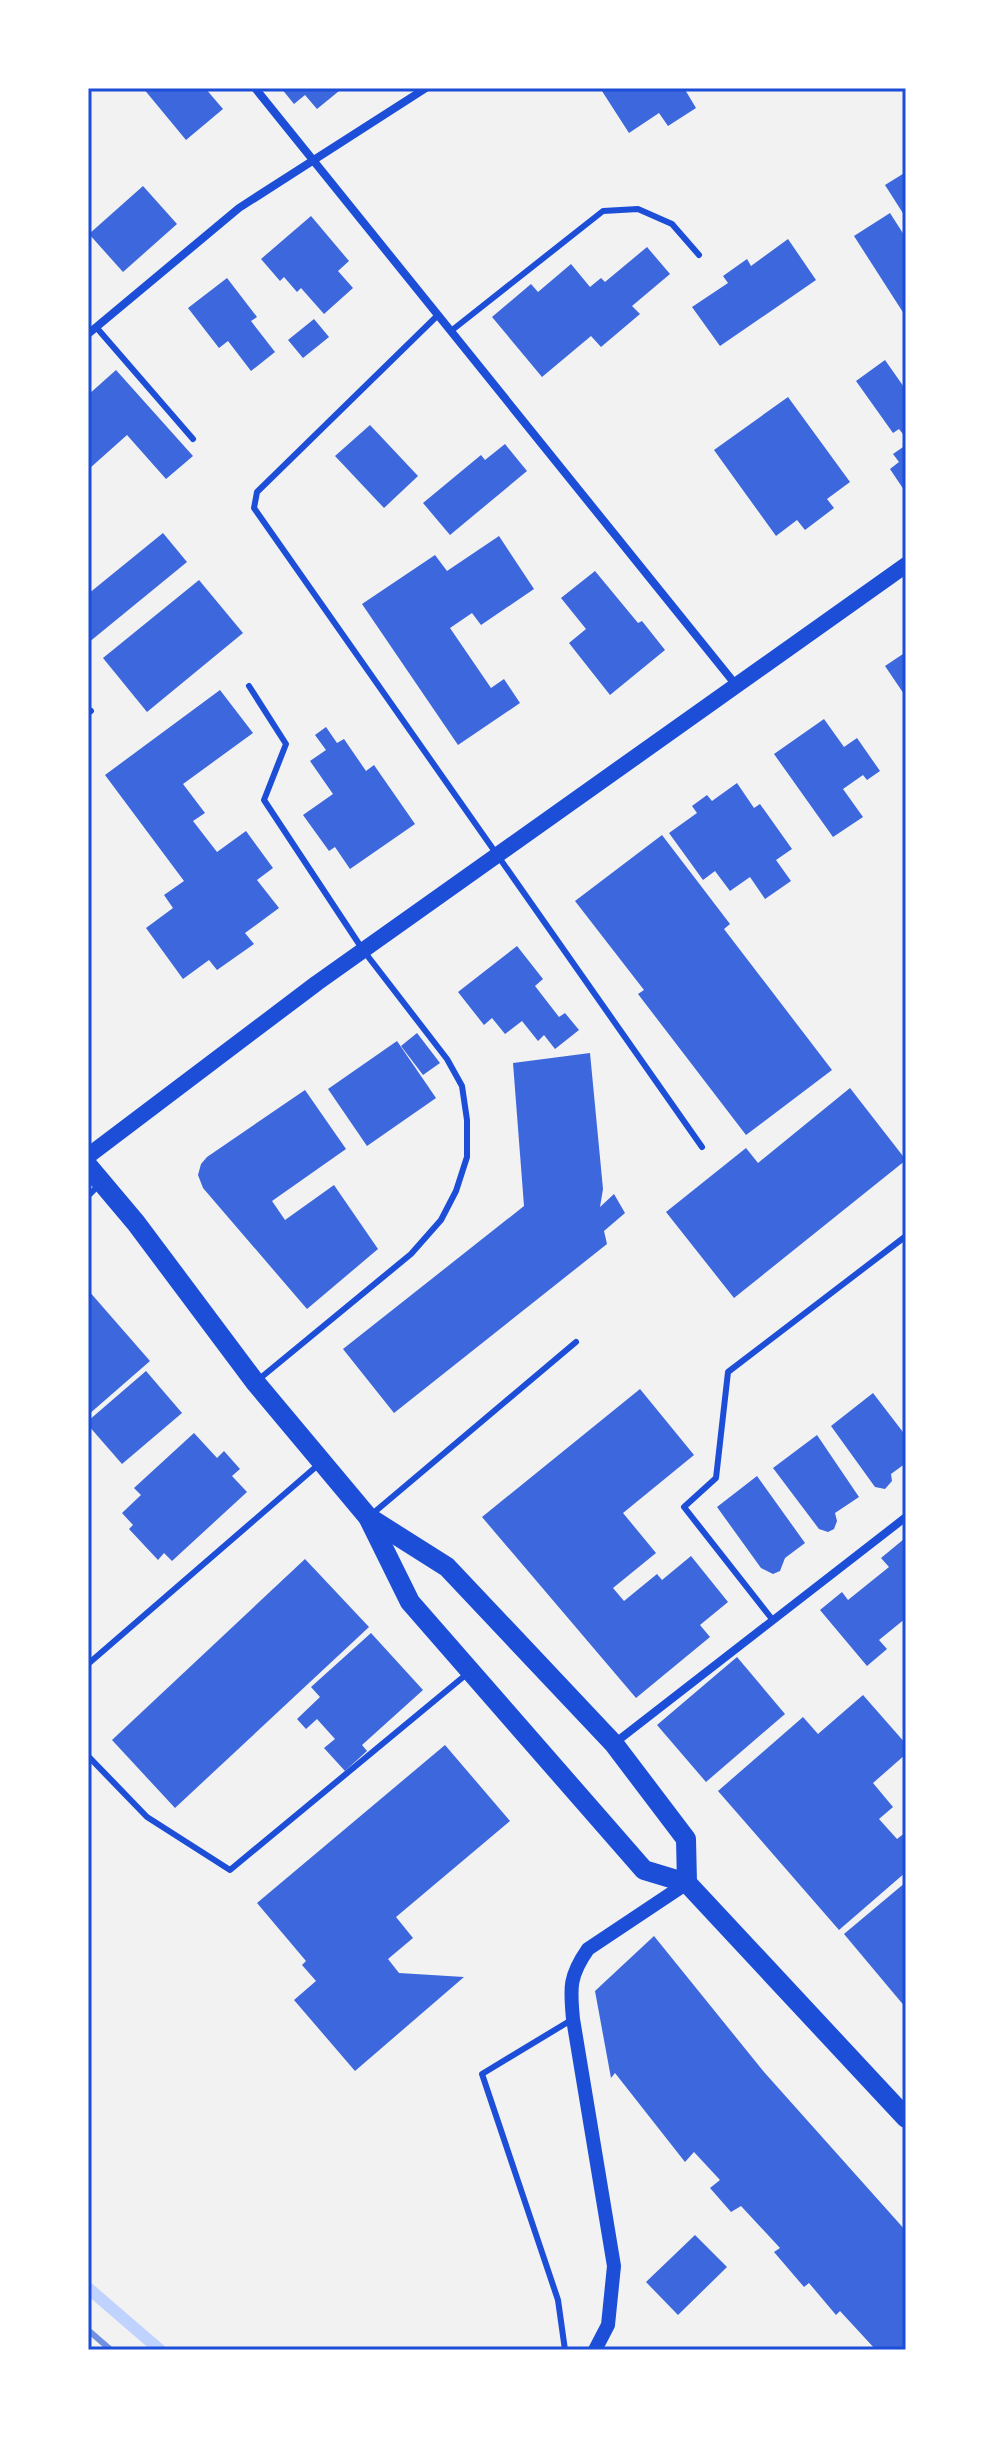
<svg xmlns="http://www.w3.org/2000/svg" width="994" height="2438" font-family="'Titillium Web',sans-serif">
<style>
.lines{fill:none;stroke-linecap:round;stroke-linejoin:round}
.stream{stroke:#bfd3fe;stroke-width:12}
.building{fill:#3d67dc}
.service{stroke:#1d4ed8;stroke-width:6}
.minor{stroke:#1d4ed8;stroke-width:8}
.tertiary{stroke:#1d4ed8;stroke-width:14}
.secondary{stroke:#1d4ed8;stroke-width:16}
.primary{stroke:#1d4ed8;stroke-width:20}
.rail{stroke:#7290e2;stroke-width:6}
.neatline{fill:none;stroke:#1d4ed8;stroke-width:3}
</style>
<rect width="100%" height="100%" fill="#f2f2f2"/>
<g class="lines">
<path class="stream" d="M88 2288 160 2350"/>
</g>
<g class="building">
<path d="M143 88H205L223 109 186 140Z"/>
<path d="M281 88H337L339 91 317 109 305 95 294 104Z"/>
<path d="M600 88H684L696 108 668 126 659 113 629 133Z"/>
<path d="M906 172V218L885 185Z"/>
<path d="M143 186 177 224 123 272 89 234Z"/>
<path d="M890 213 906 238V317L854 236Z"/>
<path d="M311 216 349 261 338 271 353 288 324 314 301 288 297 292 284 277 280 281 261 259Z"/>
<path d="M788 239 816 280 720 346 692 307 728 283 723 276 747 259 751 266Z"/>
<path d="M647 247 670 274 632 306 640 314 601 347 591 336 542 377 492 317 531 284 538 292 571 264 590 287 601 278 605 282Z"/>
<path d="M227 278 257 317 251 321 275 352 251 371 228 341 219 348 188 308Z"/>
<path d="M314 319 329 337 303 358 288 340Z"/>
<path d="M885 360 906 390V438L899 429 893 433 856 381Z"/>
<path d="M116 370 193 456 166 479 127 435 90 468 88 465V395Z"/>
<path d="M788 397 850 482 827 499 834 508 805 530 797 520 776 536 714 450Z"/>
<path d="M370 425 418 476 384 508 335 456Z"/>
<path d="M505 444 527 471 450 535 423 503 481 455 485 460Z"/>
<path d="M906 445V493L890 469 899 462 893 454Z"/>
<path d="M163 533 187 562 88 643V594Z"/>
<path d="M499 536 534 589 481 625 472 613 450 628 491 688 504 679 520 703 458 745 362 604 435 555 447 571Z"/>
<path d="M595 571 638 623 642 621 665 650 610 695 569 643 586 629 561 598Z"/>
<path d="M199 580 243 633 147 712 103 658Z"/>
<path d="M906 652V697L885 666Z"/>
<path d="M220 690 253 733 183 784 205 813 193 821 217 852 246 831 273 868 257 880 279 908 245 933 254 944 217 970 209 960 183 979 146 928 173 908 164 895 184 881 105 775Z"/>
<path d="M824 719 844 747 857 738 880 771 867 780 863 775 843 789 863 817 833 837 774 754Z"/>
<path d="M326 727 337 743 344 739 366 771 374 765 415 824 350 869 335 847 329 851 303 815 333 794 310 761 326 750 315 735Z"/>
<path d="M737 783 754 808 760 804 792 849 776 860 791 881 765 899 750 877 730 891 715 871 703 880 669 833 697 813 692 806 707 795 712 801Z"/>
<path d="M662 835 730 924 724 929 832 1070 746 1135 638 994 644 990 575 901Z"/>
<path d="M517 946 543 979 535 986 559 1017 565 1013 579 1030 555 1049 544 1035 538 1041 522 1021 505 1034 492 1018 484 1025 458 992Z"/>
<path d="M417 1033 440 1063 423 1075 401 1046Z"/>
<path d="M397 1041 436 1098 367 1146 328 1089Z"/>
<path d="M590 1053 603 1189 600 1207 614 1194 625 1213 604 1231 607 1244 394 1413 343 1349 524 1206 513 1063Z"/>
<path d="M850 1088 906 1160 734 1298 666 1212 746 1148 758 1163Z"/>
<path d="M305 1090 346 1149 272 1201 285 1220 334 1185 378 1249 307 1309 203 1188 198 1175 201 1164 207 1157Z"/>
<path d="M88 1290 150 1361 88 1415Z"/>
<path d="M146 1371 182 1413 122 1464 88 1425V1421Z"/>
<path d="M640 1389 694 1455 623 1513 656 1553 613 1588 624 1601 657 1574 662 1580 691 1556 728 1602 700 1625 710 1637 636 1698 482 1517Z"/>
<path d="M873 1393 906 1436V1463L891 1474 892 1481 885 1489 875 1487 831 1426Z"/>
<path d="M194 1433 217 1458 224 1451 240 1469 232 1476 247 1492 172 1561 164 1553 158 1560 129 1529 133 1525 122 1513 141 1495 134 1488Z"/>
<path d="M817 1435 859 1497 835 1513 837 1521 834 1529 828 1532 819 1529 773 1468Z"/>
<path d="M757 1476 805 1543 785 1558 780 1571 773 1574 761 1568 717 1507Z"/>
<path d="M904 1539 906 1542V1618L879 1640 887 1649 867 1666 820 1610 842 1592 848 1600 889 1567 881 1558Z"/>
<path d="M305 1559 369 1627 175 1808 112 1740Z"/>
<path d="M371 1633 423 1690 362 1745 367 1751 345 1771 324 1748 335 1739 317 1719 306 1729 297 1719 320 1697 311 1687Z"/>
<path d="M737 1657 785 1714 706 1782 657 1725Z"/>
<path d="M863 1695 906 1744V1754L873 1783 893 1807 879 1819 897 1839 906 1832V1872L839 1930 718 1791 803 1717 818 1734Z"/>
<path d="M445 1745 510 1821 396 1917 413 1938 388 1959 399 1973 464 1977 355 2071 294 2000 316 1981 302 1965 306 1961 257 1903Z"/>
<path d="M906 1882V2008L844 1934Z"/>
<path d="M654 1936 764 2072 906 2231V2350H876L840 2311 836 2315 809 2283 804 2287 774 2252 780 2248 741 2206 731 2212 710 2188 720 2180 694 2152 685 2162 615 2073 611 2078 595 1991Z"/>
<path d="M695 2235 727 2267 678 2315 646 2282Z"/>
</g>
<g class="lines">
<g class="service">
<path d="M438 315 257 492 254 508 702 1147"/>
<path d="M96 327 193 439"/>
<path d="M451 331 603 211 638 209 672 224 699 255"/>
<path d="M249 686 286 744 264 800 363 950 447 1059 462 1086 467 1120V1157L456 1191 441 1220 411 1254 258 1380"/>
<path d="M88 713 91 711"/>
<path d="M88 1196 99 1185"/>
<path d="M371 1515 576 1342"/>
<path d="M772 1619 684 1507 716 1478 728 1372 906 1236"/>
<path d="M88 1664 318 1465"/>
<path d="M88 1756 147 1817 230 1870 468 1673"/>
<path d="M565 2350 558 2300 482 2074 573 2019"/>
</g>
<g class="minor">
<path d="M255 88 736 685"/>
<path d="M88 334 239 208 426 88"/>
<path d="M616 1742 906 1517"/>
</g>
<path class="tertiary" d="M595 2350 608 2325 614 2266 573 2019C570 1988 569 1976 588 1949L687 1883"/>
<path class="secondary" d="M88 1156 317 983 906 565"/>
<g class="primary">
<path d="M88 1166 136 1223 255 1382 368 1517 410 1602 644 1870 687 1883 906 2118"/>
<path d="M368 1517 447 1567 614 1744 686 1839 687 1883"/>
</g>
<path class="rail" d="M88 2330 111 2350"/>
</g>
<rect width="994" height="2438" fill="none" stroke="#ffffff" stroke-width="180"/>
<rect x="90" y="90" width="814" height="2258" class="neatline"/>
</svg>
